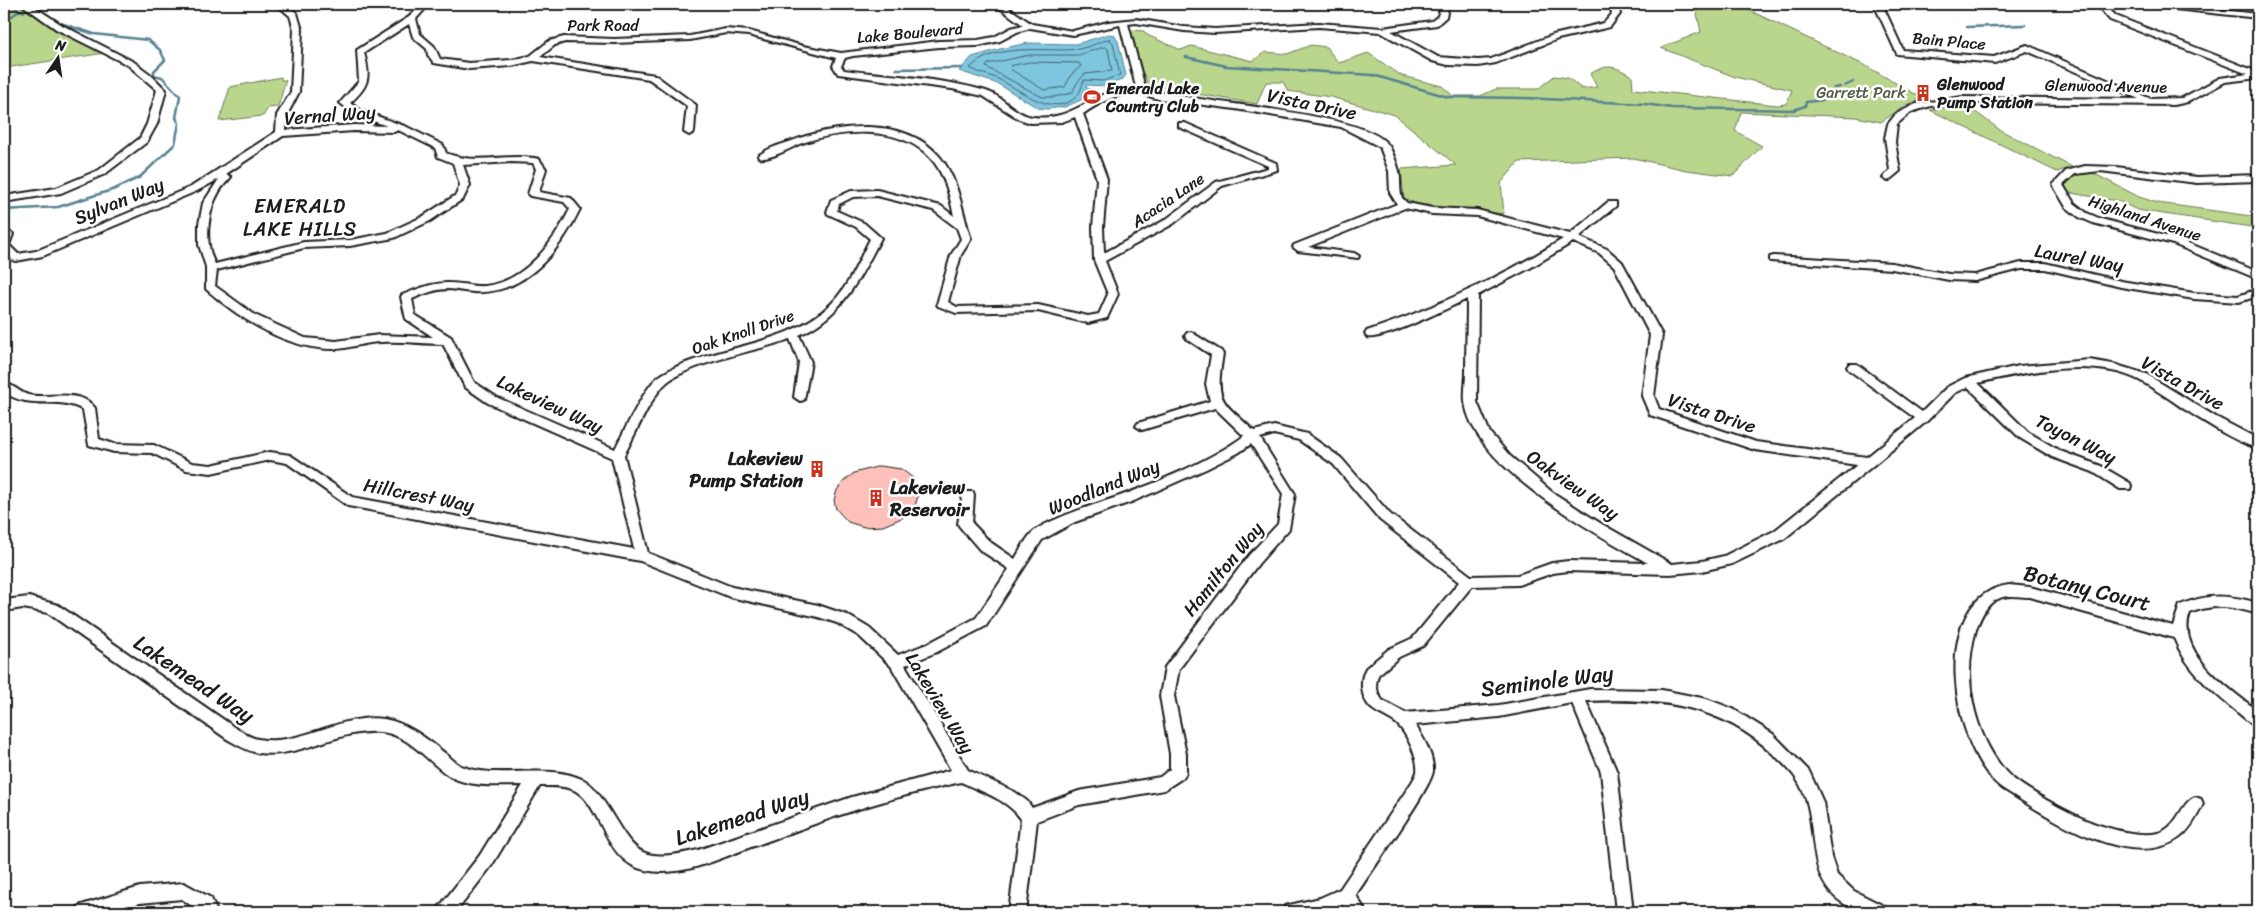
<svg xmlns="http://www.w3.org/2000/svg" width="2262" height="916" font-family="Sriracha,sans-serif">
<style>
.green{fill:#bad68d;stroke:#6b7954}
.water{fill:#7ec6de;stroke:#578290}
.lines{fill:none;stroke-linecap:round;stroke-linejoin:round}
.shore{stroke:#43606a;stroke-width:1}
.stream{stroke:#578290;stroke-width:2.5}
.building{fill:#fdc1ba;stroke:#1c1c1c}
.minor-casing{stroke:#1c1c1c;stroke-width:4}
.minor{fill:#fff;fill-rule:evenodd}
.labels{text-anchor:middle;dominant-baseline:central;stroke-width:5;stroke-linejoin:round;paint-order:stroke}
.far-street-label{font-size:16px;fill:#1c1c1c;stroke:#fff}
.far-poi-label{font-size:16px;font-weight:bold;fill:#1c1c1c;stroke:#fff;text-anchor:start}
.far-park-label{font-size:16px;fill:#535d44;stroke:#fff}
.street-label{font-size:19px;fill:#1c1c1c;stroke:#fff}
.poi-label{font-size:19px;font-weight:bold;fill:#1c1c1c;stroke:#fff;text-anchor:end}
.neighbourhood-label{font-size:20px;letter-spacing:1px;fill:#1c1c1c;stroke:#fff}
.near-street-label{font-size:22px;fill:#1c1c1c;stroke:#fff}
</style>
<rect width="100%" height="100%" fill="#fff"/>
<filter id="ink" filterUnits="userSpaceOnUse"><feTurbulence type="fractalNoise" baseFrequency=".02" numOctaves="2"/><feDisplacementMap in="SourceGraphic" scale="10" xChannelSelector="R" yChannelSelector="G"/><feConvolveMatrix kernelMatrix="1 2 1 2 8 2 1 2 1" color-interpolation-filters="sRGB"/></filter>
<g filter="url(#ink)">
<g class="green">
<path d="M4 4H25L39 16 112 52 4 68Z"/>
<path d="M1695 4H1736L1868 67 1920 97V100L1906 105 1881 122 1856 117 1741 112 1735 131 1762 146 1733 176 1686 170 1633 158 1519 162 1501 183 1504 214 1417 204 1404 198 1401 169 1456 165 1395 115 1331 97 1288 91 1283 82H1266L1257 104 1149 86 1142 71 1131 30 1144 31 1147 35 1181 50 1191 46 1253 61 1265 52 1287 54 1311 45 1326 47 1339 63 1368 53 1402 76 1442 86 1453 96H1480L1496 89H1538L1554 76 1568 78 1582 89 1597 87 1590 74C1608 63 1614 66 1632 76L1633 89 1777 105 1786 104 1792 90 1735 77 1661 48 1701 32Z"/>
<path d="M281 77V80H286L278 107 268 108 263 116 219 121 230 87Z"/>
<path d="M1966 105 2000 130 2072 167 2057 172 1930 110Z"/>
<path d="M2091 172 2139 197 2158 203 2258 217V228L2137 210 2118 201 2065 192 2064 183 2074 174Z"/>
</g>
<path class="water" d="M1109 34 1114 35 1118 41 1126 75 1122 80 1104 86 1087 85 1086 87 1090 90 1083 94 1081 100 1065 107 1047 109 1038 108 998 84 959 71 972 57 1000 49 1028 43 1076 44Z"/>
<g class="lines">
<g class="shore">
<path d="M1109 39 1113 43 1120 75 1103 81 1084 80C1082 85 1080 94 1076 97 1054 118 1022 91 1002 81 992 75 980 74 970 68 997 41 1045 53 1079 49 1090 47 1099 42 1109 39Z"/>
<path d="M1105 47 1108 49 1112 71 1085 74 1077 83 1072 93 1054 97H1042L986 67 988 64 1029 55H1078Z"/>
<path d="M1030 62 1079 63 1081 66 1071 75 1065 87 1044 90 1010 69 1011 66Z"/>
</g>
<g class="stream">
<path d="M9 4 24 12"/>
<path d="M4 22 20 10"/>
<path d="M1967 27 2025 25"/>
<path d="M1186 57 1226 66 1373 75 1448 97 1525 98 1645 104 1672 108 1794 110 1805 106 1806 102 1833 99V92"/>
<path d="M896 69 962 68"/>
<path d="M1845 86 1853 82"/>
<path d="M1834 88 1840 87"/>
<path d="M4 210 58 207 115 189 140 177 175 144 179 123 176 118 180 96 162 77 154 75V71L165 60 160 50 148 40 94 34 54 21"/>
</g>
</g>
<path class="building" d="M880 466 901 469 913 478 919 493 915 506 904 517 883 526 864 527 848 522 836 509 834 500 837 490 844 481 854 473Z"/>
<g class="lines">
<g class="minor-casing">
<g id="minor">
<path d="M21 4H30L62 25 134 62 150 74 166 90 157 124 147 142 105 174 61 193 4 202V196L56 188 99 170 140 138 147 124 157 90 128 65 56 29Z"/>
<path d="M276 4H285L297 13 302 30 299 92 287 115 286 130 354 125 387 126 354 114 340 103 359 81 357 50 409 17 416 10 417 4H425L424 10 416 19 420 34 434 46 440 59 469 63 511 60 530 56 549 41 564 37 614 39 690 36 726 29 749 31 803 46 841 53 939 41 978 40 994 37 1011 28 1023 25 994 4H1003L1032 24 1073 31 1108 22 1136 19 1184 27 1215 29 1319 23 1382 28 1432 21 1438 16 1441 4H1449L1446 17 1437 25 1391 31 1438 57 1478 60 1491 59 1553 35 1604 23 1612 14 1610 4H1618L1620 14 1610 27 1558 39 1496 63 1478 66 1448 65 1432 61 1380 32 1319 27 1215 33 1184 31 1136 23 1128 24 1145 88C1190 104 1367 111 1389 146 1393 153 1397 164 1399 171 1401 180 1399 189 1402 198L1407 203 1432 208 1477 210 1570 234 1608 202H1616V206L1579 237 1607 249 1622 262 1662 335 1654 396 1659 409 1756 442 1867 457 1915 418 1849 370 1847 367 1849 364H1857L1922 412 1947 387 1965 378 2019 366 2089 360 2113 364 2146 374 2216 417 2258 439V448C2236 443 2204 421 2184 409 2170 399 2155 389 2139 380 2093 357 2026 372 1978 383L2028 432 2060 451 2101 466 2130 483 2131 486 2130 489H2120L2093 472 2052 457 2020 438 1968 387 1955 393 1927 421 1784 539 1732 564 1702 571 1670 574 1568 571 1553 573 1518 585 1472 586 1423 646 1399 657 1378 675 1376 684 1378 693 1382 700 1405 713 1499 705 1590 689 1662 690 1707 699 1733 709 1773 734 1809 771 1823 802 1831 857 1837 875 1854 891 1884 906 1886 912C1878 912 1868 914 1860 912 1854 911 1848 906 1843 903 1803 877 1820 826 1802 789 1796 775 1784 764 1773 754 1720 703 1656 698 1586 701L1617 772 1633 912H1616L1601 772 1572 703 1499 717 1415 725C1423 737 1434 756 1433 771 1431 789 1369 874 1356 895L1366 912H1348L1343 905 1327 912H1283L1285 906 1320 898 1340 889 1412 782C1414 779 1416 775 1417 772 1419 759 1407 734 1398 725 1391 718 1379 715 1371 708 1361 698 1359 680 1366 668L1389 649 1413 638 1459 582 1380 520 1333 464 1299 440 1274 434 1260 438 1295 494 1289 529 1259 563 1179 669 1174 696 1186 754V772L1184 777 1164 790 1079 805 1037 821 1026 912H1009L1021 819C1007 799 982 792 961 782 919 791 878 802 837 816 808 826 780 837 751 847 718 859 681 878 645 870 603 861 603 805 574 790 564 785 550 786 540 786L492 865 456 912H438L440 906 480 855 523 785C501 785 472 788 451 777 428 763 411 735 381 732 338 728 301 759 258 753 247 751 236 744 227 739L48 613 23 608 4 611V600L29 597 58 605 237 729C244 733 251 738 258 739 301 747 340 713 384 719 408 723 427 739 446 754 451 758 457 765 464 767 500 780 548 762 584 780 592 784 599 794 604 802 635 850 634 865 698 850L852 797 951 770 891 666 859 636 837 623 818 617 730 597 640 561 348 506 287 463 270 460 211 473 186 470 152 453 114 452 89 445 83 410C58 395 30 411 4 392V382C13 385 19 392 28 395 48 399 80 388 95 408L99 439 114 444 154 445 192 463 211 465 270 452 290 455 352 497 634 549 612 458 488 403 465 387 443 344C423 344 402 341 382 342 366 342 352 348 336 349 288 350 241 320 206 289V267L199 245V224L203 203 219 179 197 191 43 256 16 261 12 260 4 251V229L13 234 9 245 18 254 36 251 191 187 276 132 277 115 291 92 294 30 290 16ZM409 24 413 37 427 49 428 55 434 63 469 69 511 66 533 61 649 79 687 106 684 132 689 135 694 132 696 105 655 75 540 57 555 45 565 42 614 43 690 40 726 33 748 35 836 58 833 66 838 74 952 89 983 96 1019 119 1031 123 1062 122 1075 117 1097 179 1093 227 1094 260 1108 294 1099 314 1088 316 1038 305 957 307 948 302 961 255 971 239C962 212 959 180 940 157 905 115 834 124 789 142 779 145 766 149 758 156L760 158C770 160 792 147 802 143 842 129 905 124 934 162 946 178 950 198 954 216L941 206 877 190 851 191 831 200 827 212 828 214 856 227 870 239C859 260 849 286 831 304 802 333 760 341 721 352 701 358 676 364 658 377 644 388 624 432 615 449L496 397 474 382 451 337 415 315 412 299C424 294 435 289 449 289 460 290 472 293 483 292 529 290 562 247 580 209L571 198 539 192 546 169 539 159C508 152 476 166 446 153L443 145 407 127 360 110 350 103C369 86 371 78 364 53ZM1120 25 1136 87C1093 88 1077 122 1033 117 1015 115 1003 96 986 91 941 78 891 76 844 70L841 66 845 58 853 56 939 47 978 46 1000 41 1017 32 1030 28 1073 35ZM1140 93 1158 99 1235 109 1341 127 1380 147 1389 171 1390 193 1397 204 1294 245 1293 247 1298 251 1358 258 1359 256 1354 253 1308 247 1405 208 1432 214 1477 216 1563 239C1501 277 1436 308 1367 331L1365 334 1367 337C1382 341 1450 307 1467 299 1467 324 1466 348 1466 372 1466 381 1464 392 1465 402 1473 467 1596 534 1648 563L1568 561 1552 563 1518 575 1471 576 1390 514 1341 458 1307 434 1274 426 1254 431C1220 399 1215 402 1223 354L1221 351 1191 332 1187 333 1185 336 1187 339 1211 355 1206 384 1210 401 1138 423 1136 426 1142 430 1215 408 1244 436C1213 459 1157 483 1120 496 1100 503 1045 520 1032 533 1025 540 1020 551 1015 559L990 542 972 523 974 495 973 492H963L958 524 960 527 980 550 1009 569 976 618 927 644 898 655 869 628 847 615 818 605 732 587 648 553 624 455C636 434 648 402 664 385 685 363 759 351 790 339L799 362 794 397 800 401 804 400 811 362 799 335C843 316 860 277 881 238L864 223 837 211 839 204 853 197 877 196 933 210 957 228 961 239 951 255 937 304 938 306 956 313 1038 311 1088 323 1107 318 1118 294 1105 261 1173 224 1222 186 1277 170 1276 163 1185 123H1179V127L1268 166V168L1216 182 1165 220 1104 253 1103 227 1107 179 1083 114C1102 101 1117 93 1140 93ZM398 130 435 148 438 157 453 163 460 185 456 195 422 217 387 233 350 240 304 242 215 264C204 244 207 212 219 192 222 186 227 182 231 177L226 174 283 136 354 131 394 132ZM512 162 533 163 536 169 528 194 530 196 564 202 570 209C554 242 525 282 485 286 473 287 462 283 450 283 433 282 418 289 402 295L401 297 406 319 433 337 379 335 336 341 305 338 255 315 215 286 217 270 304 248 350 246 394 238 430 221 463 199 470 185 463 165ZM1573 242 1599 253 1614 266 1650 335 1642 396 1650 415 1755 450 1857 465 1774 531 1724 556 1702 561 1672 564 1600 523 1552 492 1510 456 1490 433 1477 402 1478 295 1530 268ZM1251 444 1283 494 1278 524 1249 555 1165 667 1160 696 1170 754V769L1160 777 1079 791 1032 808 1027 801 1015 792 968 770 905 665 937 652 986 626 1042 540 1075 522 1134 501 1206 469 1238 453Z"/>
<path d="M1874 4H1882L1903 50 1994 57 2027 45 2151 99 2182 98 2220 78 2248 74 2110 20 2096 4H2104L2116 16 2258 72V78L2225 82 2188 102 2174 105 1962 103 1931 106 1911 112 1897 124 1895 142 1900 171 1888 181 1883 178 1890 170 1885 138 1888 124 1896 114 1916 104 1962 97 2139 99 2027 51 1995 63 1897 54Z"/>
<path d="M2143 4H2167L2258 14V18L2147 6Z"/>
<path d="M2085 166 2116 167 2197 177 2258 175V181L2197 183 2100 171 2075 174 2063 185 2074 203 2087 213 2101 219 2181 240 2258 272V279L2173 244 2093 223 2079 217 2066 207 2053 185 2066 171Z"/>
<path d="M1774 256 1892 263 1949 274 1975 275 2021 263H2045L2121 281 2194 293 2238 296 2258 289V296L2239 302 2194 299 2121 287 2045 269H2021L1975 281 1949 280 1892 269 1770 261V257Z"/>
<path d="M2009 585 2030 587 2173 626 2180 605C2208 593 2230 595 2258 603V614C2234 607 2214 603 2190 613 2175 654 2230 689 2258 711V726L2253 725C2222 699 2189 676 2174 638L2030 597C2020 597 2009 594 2000 598 1987 602 1980 618 1976 630 1962 678 1973 731 2004 770 2015 784 2060 808 2077 816 2097 826 2137 838 2158 833 2178 828 2181 802 2195 797L2201 799 2203 804C2197 817 2190 830 2179 838 2130 873 2043 814 2002 788 1951 751 1927 596 2009 585Z"/>
<path d="M184 883 211 898 217 912H200L182 899 140 903 111 912H76L79 906 85 904 140 887Z"/>
</g>
</g>
<use href="#minor" class="minor"/>
</g>
</g>
<defs>
<g id="building-bare" transform="scale(1.35)"><path d="M-4-6H4V6H1V3H-1V6H-4ZM-2.5-4.3h1.7v1.8h-1.7ZM.8-4.3h1.7v1.8H.8ZM-2.5-1h1.7V.8h-1.7ZM.8-1h1.7V.8H.8Z" fill="#c8321e" stroke="#fff" stroke-width="2.5" paint-order="stroke"/></g>
<g id="stadium-bare" transform="scale(1.35)"><path d="M0-5a6.5 5 0 1 0 0 10a6.5 5 0 1 0 0-10ZM-3.5-1.8h7v3.6h-7Z" fill="#c8321e" stroke="#fff" stroke-width="2.5" paint-order="stroke"/></g>
</defs>
<g fill-rule="evenodd">
<use href="#building-bare" x="1923" y="93"/>
<use href="#stadium-bare" x="1092" y="97"/>
<use href="#building-bare" x="817" y="469"/>
<use href="#building-bare" x="876" y="498"/>
</g>
<g class="labels">
<g class="far-street-label">
<text x="603" y="25">Park Road</text>
<text transform="translate(910 33) rotate(-5)">Lake Boulevard</text>
<text transform="translate(1949 41) rotate(5)">Bain Place</text>
<text transform="translate(2106 86) rotate(1)">Glenwood Avenue</text>
<text transform="translate(1168 200) rotate(-34)">Acacia Lane</text>
<text transform="translate(2145 218) rotate(18)">Highland Avenue</text>
<text transform="translate(743 332) rotate(-19)">Oak Knoll Drive</text>
</g>
<g class="far-poi-label">
<text x="1937" y="84">Glenwood<tspan x="1937" dy="18">Pump Station</tspan></text>
<text x="1106" y="88">Emerald Lake<tspan x="1106" dy="18">Country Club</tspan></text>
</g>
<g class="far-park-label">
<text x="1861" y="92">Garrett Park</text>
</g>
<g class="street-label">
<text transform="translate(1312 104) rotate(12)">Vista Drive</text>
<text transform="translate(330 115) rotate(-4)">Vernal Way</text>
<text transform="translate(119 201) rotate(-22)">Sylvan Way</text>
<text transform="translate(2079 258) rotate(10)">Laurel Way</text>
<text transform="translate(2183 383) rotate(29)">Vista Drive</text>
<text transform="translate(550 404) rotate(25)">Lakeview Way</text>
<text transform="translate(1712 413) rotate(18)">Vista Drive</text>
<text transform="translate(2076 439) rotate(27)">Toyon Way</text>
<text transform="translate(1573 485) rotate(35)">Oakview Way</text>
<text transform="translate(1104 487) rotate(-22)">Woodland Way</text>
<text transform="translate(419 495) rotate(11)">Hillcrest Way</text>
<text transform="translate(1223 569) rotate(-51)">Hamilton Way</text>
<text transform="translate(940 703) rotate(59)">Lakeview Way</text>
</g>
<g class="poi-label">
<text x="803" y="458">Lakeview<tspan x="803" dy="22">Pump Station</tspan></text>
<text x="890" y="487" text-anchor="start">Lakeview<tspan x="890" dy="22">Reservoir</tspan></text>
</g>
<g class="neighbourhood-label">
<text x="300" y="206">EMERALD<tspan x="300" dy="23">LAKE HILLS</tspan></text>
</g>
<g class="near-street-label">
<text transform="translate(2087 588) rotate(14)">Botany Court</text>
<text transform="translate(194 679) rotate(34)">Lakemead Way</text>
<text transform="translate(1547 681) rotate(-7)">Seminole Way</text>
<text transform="translate(742 817) rotate(-18)">Lakemead Way</text>
</g>
</g>
<rect width="2262" height="916" fill="none" stroke="#fff" stroke-width="20"/>
<rect x="10" y="10" width="2242" height="896" fill="none" stroke="#1c1c1c" stroke-width="2" filter="url(#ink)"/>
<g transform="translate(58 58) rotate(13)" stroke="#ffffff" stroke-width="4" paint-order="stroke">
<path d="M0-4L9 19L0 12L-9 19Z" fill="#1c1c1c"/>
<text y="-8" font-size="14" font-weight="bold" text-anchor="middle" fill="#1c1c1c">N</text>
</g>
</svg>
